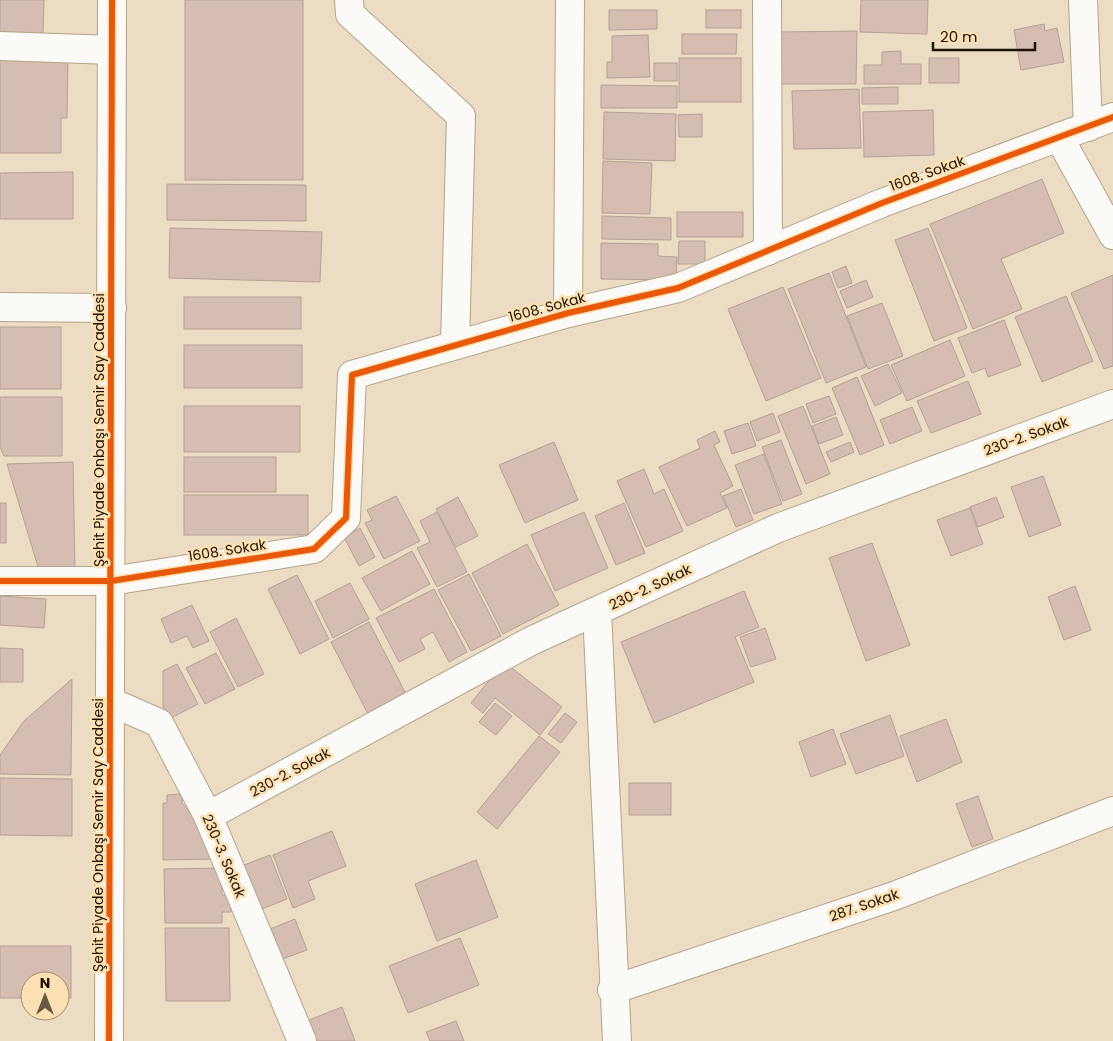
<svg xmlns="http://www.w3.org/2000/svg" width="1113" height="1041" font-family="Poppins,sans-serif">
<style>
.building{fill:#d5bdb2;stroke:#b69f94}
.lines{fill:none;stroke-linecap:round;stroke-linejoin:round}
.street-casing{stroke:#b3a48a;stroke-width:30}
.street{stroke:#fcfaf6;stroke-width:28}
.cycleway-casing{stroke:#fbe0b3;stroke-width:9}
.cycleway{stroke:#e8590c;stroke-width:6}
.labels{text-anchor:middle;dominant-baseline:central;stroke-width:5;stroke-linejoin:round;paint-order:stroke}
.street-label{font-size:14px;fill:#1f1200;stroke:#fbe0b3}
</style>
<rect width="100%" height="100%" fill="#ebdcc3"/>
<g class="building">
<path d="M0 0H44L43 34 0 32Z"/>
<rect x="185" y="0" width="118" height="180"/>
<path d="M861 0H928L927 34 860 32Z"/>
<path d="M609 10H657V29L609 30Z"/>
<rect x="706" y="10" width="35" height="18"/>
<path d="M1044 24 1045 31 1057 28 1064 62 1021 70 1014 30Z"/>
<path d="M857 31 856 84H781V32Z"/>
<path d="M682 34H737L736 54H682Z"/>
<path d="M648 35 650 77 607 78V62H612V36Z"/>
<path d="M901 51V64H921V84H864V65H882V52Z"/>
<path d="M0 53H68L67 118H61V153H0Z"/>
<rect x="679" y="58" width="62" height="44"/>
<rect x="929" y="58" width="30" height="25"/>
<rect x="654" y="63" width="23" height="18"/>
<path d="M601 85 677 86V108H601Z"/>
<path d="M898 87V104H862V88Z"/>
<path d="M859 89 861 148 794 149 792 91Z"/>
<path d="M933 110 934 155 864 157 863 112Z"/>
<path d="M604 112 676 114 675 161 603 159Z"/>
<path d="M702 114V137H679L678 115Z"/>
<path d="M603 161 652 163 650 214 602 213Z"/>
<path d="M73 172V219H0V173Z"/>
<path d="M1042 179 1064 233 1001 259 1022 309 973 329 930 224Z"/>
<path d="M167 184 306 185V221L167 220Z"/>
<rect x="677" y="212" width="66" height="25"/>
<path d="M602 216 671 218V240L602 239Z"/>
<path d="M170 228 322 232 320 282 169 278Z"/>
<path d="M928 228 967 328 934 341 895 240Z"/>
<path d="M679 241H705V264H678Z"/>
<path d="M601 243 658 244V256L677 257 676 280 601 279Z"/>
<path d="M846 266 852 283 838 288 832 272Z"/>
<path d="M829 273 866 367 826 383 788 289Z"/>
<path d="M1113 275V366L1104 369 1071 293Z"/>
<path d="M866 280 873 297 847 308 840 291Z"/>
<path d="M783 287 821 378 766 401 728 309Z"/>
<path d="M1066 296 1093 361 1042 382 1015 317Z"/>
<rect x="184" y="297" width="117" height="32"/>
<path d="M882 303 903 356 868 369 847 316Z"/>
<path d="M1004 320 1021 365 988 377 985 368 972 373 958 338Z"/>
<rect x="0" y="327" width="61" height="62"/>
<path d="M950 340 965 376 907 401 891 365Z"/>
<rect x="184" y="345" width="118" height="43"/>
<path d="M888 364 902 393 875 406 861 376Z"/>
<path d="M857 377 884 445 860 455 832 388Z"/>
<path d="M968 381 981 414 931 433 917 401Z"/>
<path d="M829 396 836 414 813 423 806 404Z"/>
<path d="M0 397H62V456H4L0 447Z"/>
<rect x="184" y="406" width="116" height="46"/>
<path d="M803 406 830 474 806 484 778 416Z"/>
<path d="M912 407 922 431 890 444 880 420Z"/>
<path d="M773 413 780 432 757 441 750 422Z"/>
<path d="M836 417 843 435 819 444 812 426Z"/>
<path d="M748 423 756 446 732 454 724 431Z"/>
<path d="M715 431 720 442 714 445 733 486 720 493 727 508 687 526 659 467 700 448 697 440Z"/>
<path d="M781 440 802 494 783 501 762 447Z"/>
<path d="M554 442 578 500 525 523 499 465Z"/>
<path d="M850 442 854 452 831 462 826 452Z"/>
<path d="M764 454 782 504 754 514 735 465Z"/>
<rect x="184" y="457" width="92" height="35"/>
<path d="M73 462 75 569 39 570 7 464Z"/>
<path d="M644 469 654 494 664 489 683 531 646 547 617 481Z"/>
<path d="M1043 476 1061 525 1029 537 1011 487Z"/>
<path d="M741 489 753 520 736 527 723 496Z"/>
<rect x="184" y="495" width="124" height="40"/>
<path d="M396 496 420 541 384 559 365 523 372 520 367 510Z"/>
<path d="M458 497 478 536 456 547 436 509Z"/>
<path d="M996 497 1004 517 978 527 970 507Z"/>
<rect x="0" y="503" width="6" height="40"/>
<path d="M624 503 645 553 616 565 595 516Z"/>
<path d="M970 508 983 544 951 556 937 520Z"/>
<path d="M437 512 467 572 437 587 417 548 430 542 420 521Z"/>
<path d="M584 512 608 568 555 591 531 535Z"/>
<path d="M360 528 375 557 359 566 344 537Z"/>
<path d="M872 543 910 645 866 661 829 558Z"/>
<path d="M527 544 559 605 503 634 472 573Z"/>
<path d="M412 551 430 584 381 611 362 578Z"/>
<path d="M469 574 501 636 471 651 438 590Z"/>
<path d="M297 575 329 639 300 654 268 589Z"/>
<path d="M350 583 369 619 333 638 315 601Z"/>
<path d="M1075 586 1091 630 1064 640 1048 597Z"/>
<path d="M434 589 467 652 449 662 433 632 420 639 425 649 399 662 376 618Z"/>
<path d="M744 591 759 627 735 637 754 682 654 723 621 642Z"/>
<path d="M0 596 46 599 44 628 0 625Z"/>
<path d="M192 605 209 641 193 648 187 636 171 643 161 619Z"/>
<path d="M236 618 264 674 238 687 210 632Z"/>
<path d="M369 622 407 696 369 716 331 642Z"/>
<path d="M765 628 776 659 751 667 740 637Z"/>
<path d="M0 648 23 649V682H0Z"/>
<path d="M216 653 235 689 205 704 186 668Z"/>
<path d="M504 662 562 707 540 735 495 698 483 713 471 703Z"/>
<path d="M177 664 198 704 169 719 163 706V671Z"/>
<path d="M72 679 71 775 0 774V755L24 721Z"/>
<path d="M495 703 512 716 496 735 479 722Z"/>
<path d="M565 713 577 722 561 743 548 734Z"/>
<path d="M890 715 904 756 856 774 840 734Z"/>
<path d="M946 719 962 762 917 782 900 736Z"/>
<path d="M833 729 846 764 811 777 799 742Z"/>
<path d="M539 736 560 752 497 829 477 812Z"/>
<path d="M0 778 72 779V836L0 835Z"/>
<rect x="629" y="783" width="42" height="32"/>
<path d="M182 794V803L214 840V859L163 860V803H167V795Z"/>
<path d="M978 796 993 839 972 847 956 804Z"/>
<path d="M332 831 346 866 308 881 315 899 293 908 273 855Z"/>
<path d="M270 855 287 899 257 911 239 867Z"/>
<path d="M476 860 498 917 437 941 415 884Z"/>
<path d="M222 868V895H230L231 912H222V923H165L164 869Z"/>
<path d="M295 919 307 950 277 961 265 931Z"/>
<path d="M165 928H229L230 1001H166Z"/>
<path d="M460 938 479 985 408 1013 389 966Z"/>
<path d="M0 946H71V998H60V981H30V998H0Z"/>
<path d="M342 1007 355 1041H312L304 1022Z"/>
<path d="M456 1021 464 1041H430L426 1032Z"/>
</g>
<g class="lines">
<g class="street-casing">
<g id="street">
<path d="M349 0 350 14 461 116 455 345"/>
<path d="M767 0 768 251"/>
<path d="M1083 0 1088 127"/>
<path d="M0 46 112 50"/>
<path d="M1059 137 1113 235"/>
<path d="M0 307 112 308"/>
<path d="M568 313 570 0"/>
<path d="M0 581H111L314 549 346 518 352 375 568 313 678 288 882 203 1113 117"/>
<path d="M597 611 617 1041"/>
<path d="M111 702 159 723 208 816 302 1041"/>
<path d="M208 816 531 641 778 528 1113 404"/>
<path d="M612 990 894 896 1113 811"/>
<path d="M109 1041 112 0"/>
</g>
</g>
<use href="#street" class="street"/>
<g class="cycleway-casing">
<g id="cycleway">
<path d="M0 581H111L314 549 346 518 352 375 568 313 678 288 882 203 1113 117"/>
<path d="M109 1041 112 0"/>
</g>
</g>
<use href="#cycleway" class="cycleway"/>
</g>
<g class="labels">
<g class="street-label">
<text transform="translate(927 173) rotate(-20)">1608. Sokak</text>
<text transform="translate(547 307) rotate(-15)">1608. Sokak</text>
<text transform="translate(99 430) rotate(-90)">Şehit Piyade Onbaşı Semir Say Caddesi</text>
<text transform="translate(1026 436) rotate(-20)">230-2. Sokak</text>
<text transform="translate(227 550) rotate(-9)">1608. Sokak</text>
<text transform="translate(650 587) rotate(-25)">230-2. Sokak</text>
<text transform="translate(290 772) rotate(-28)">230-2. Sokak</text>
<text transform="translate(98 835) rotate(-90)">Şehit Piyade Onbaşı Semir Say Caddesi</text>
<text transform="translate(224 856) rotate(67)">230-3. Sokak</text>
<text transform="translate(864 905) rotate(-19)">287. Sokak</text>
</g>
</g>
<g transform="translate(45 996)"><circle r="24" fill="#fbe0b3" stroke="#a38e6b"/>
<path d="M0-4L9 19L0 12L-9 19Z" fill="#665944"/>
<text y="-8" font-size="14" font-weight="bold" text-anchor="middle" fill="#1f1200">N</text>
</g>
<path d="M933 42v8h102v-8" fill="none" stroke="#1f1200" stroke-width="2.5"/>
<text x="940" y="42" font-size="15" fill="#1f1200" stroke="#fbe0b3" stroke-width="4" paint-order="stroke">20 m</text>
</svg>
